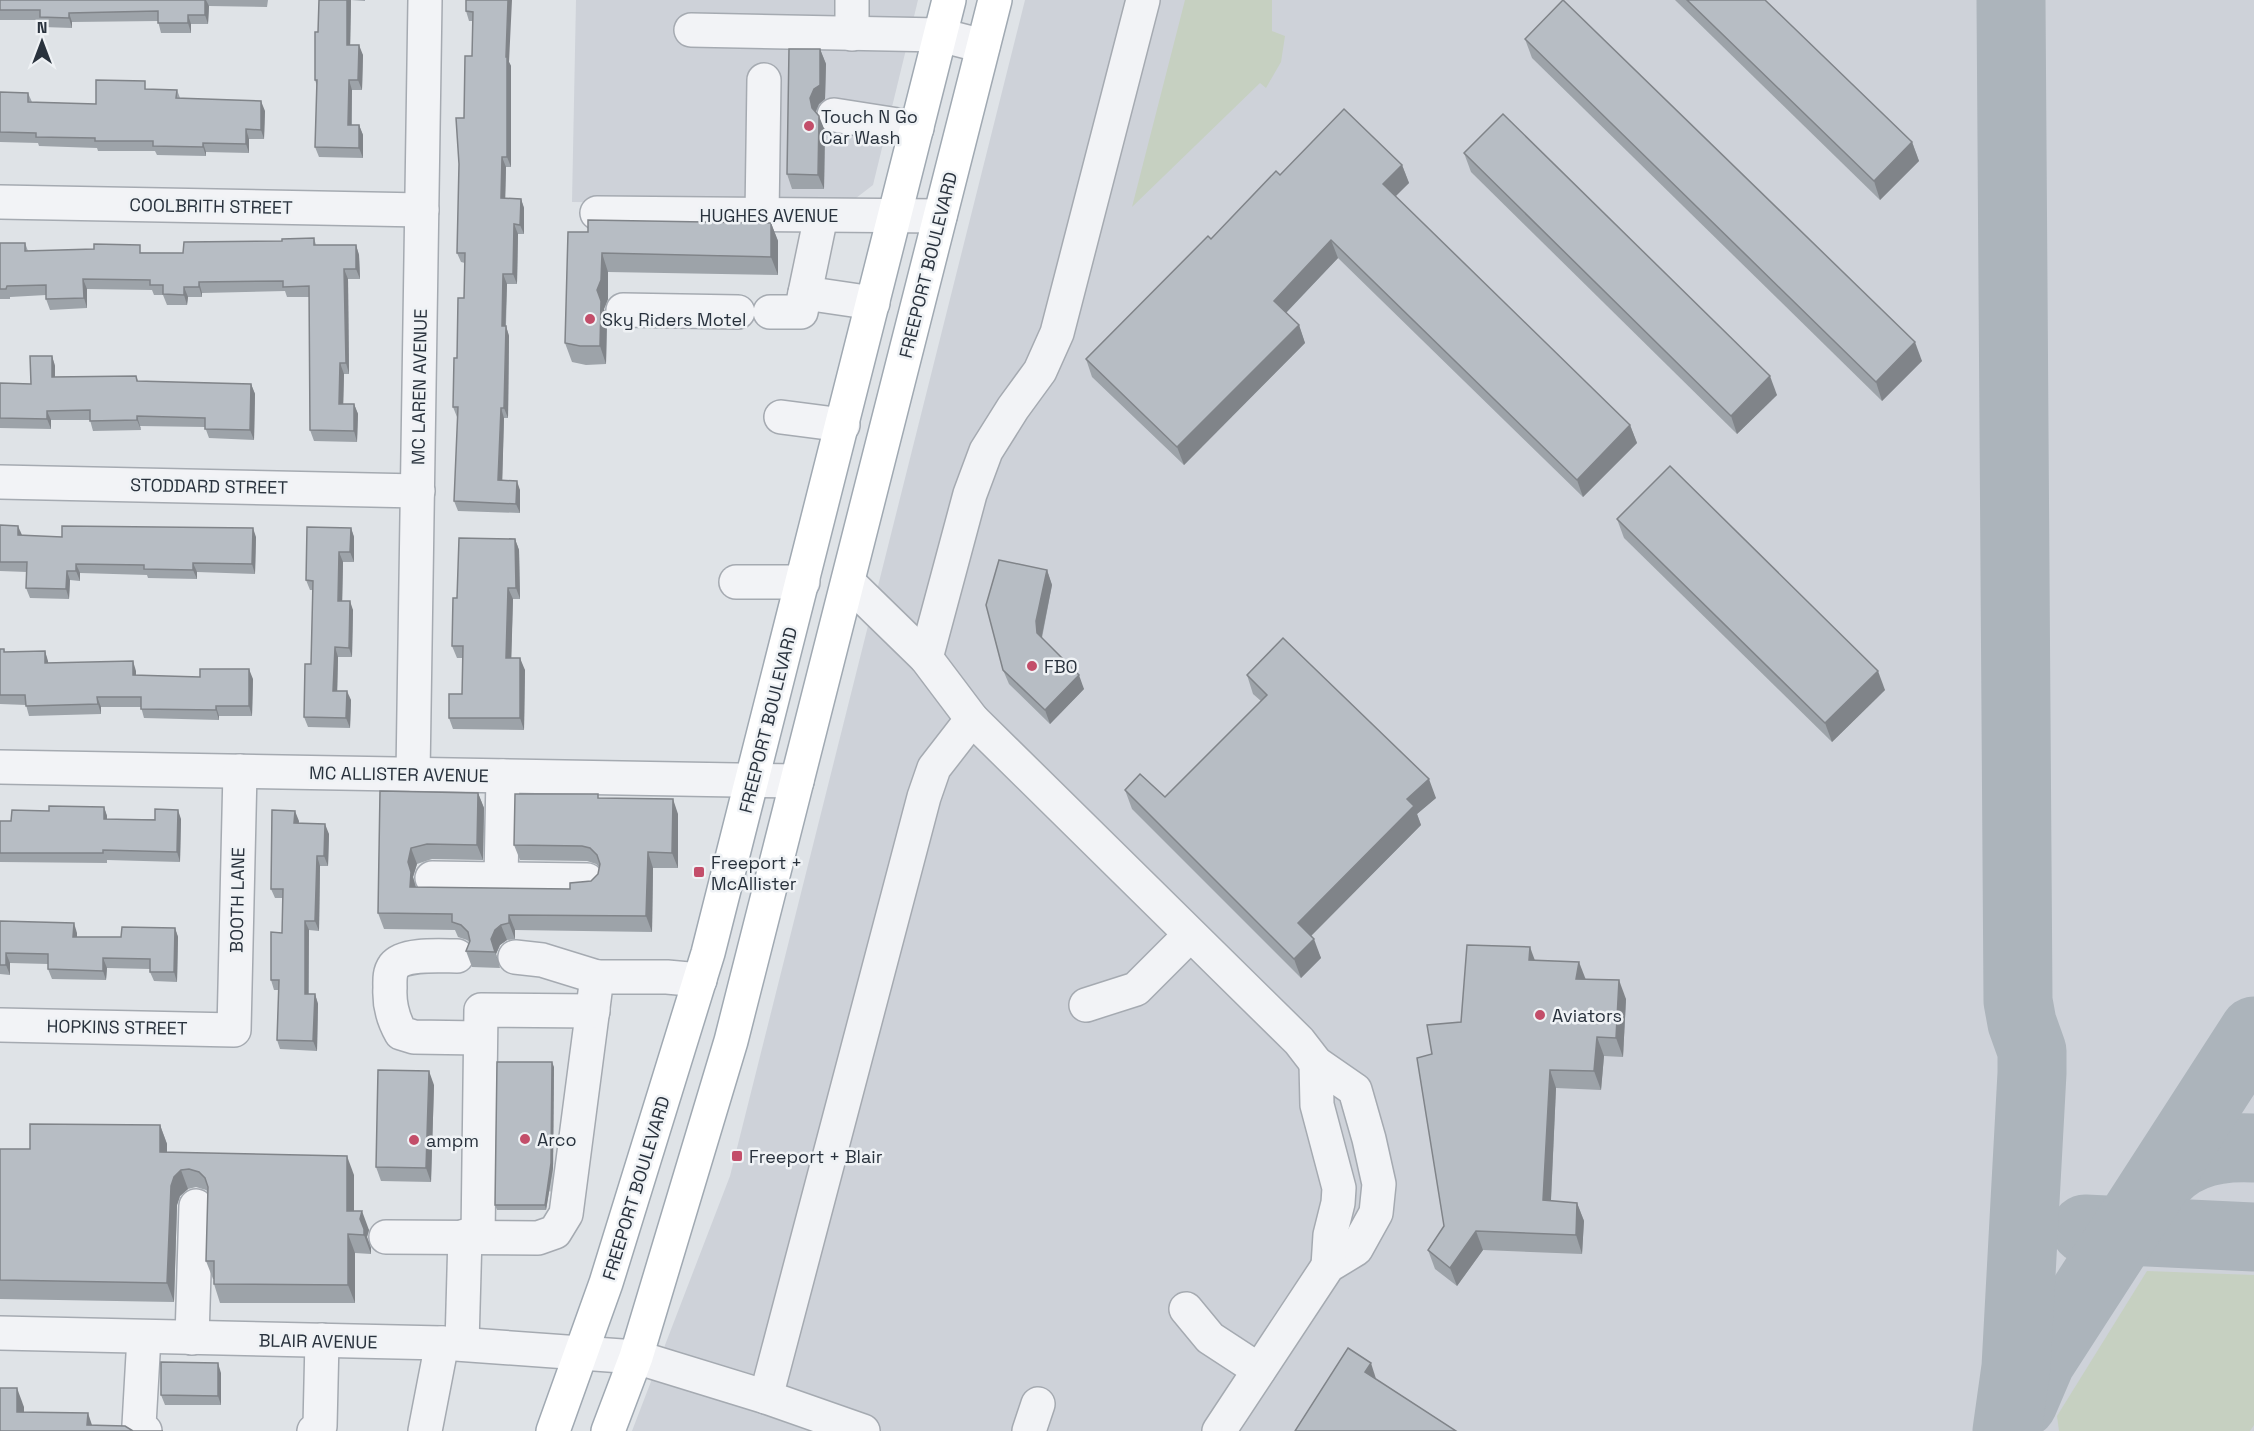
<svg xmlns="http://www.w3.org/2000/svg" width="2254" height="1431" font-family="'Space Grotesk',sans-serif">
<style>
.built{fill:#ced2d9}
.green{fill:#c6d0c1}
.lines{fill:none;stroke-linecap:round;stroke-linejoin:round}
.taxiway{stroke:#acb4bb;stroke-width:69}
.minor-tunnel{stroke:#bbc0c5;stroke-width:33;stroke-dasharray:33 16;stroke-linecap:butt}
.minor-casing{stroke:#a5aab1;stroke-width:36}
.major-casing{stroke:#a0a9b2;stroke-width:36}
.minor{stroke:#f2f3f6;stroke-width:33}
.major{stroke:#fff;stroke-width:33}
.wall{fill:#9da3a9}
.shaded-wall{fill:#808489}
.building{fill:#b7bdc4;stroke:#808489;stroke-width:1.5}
.poi-dot{fill:#c34e6a;stroke:#eff2f5;stroke-width:2}
.labels{text-anchor:middle;dominant-baseline:central;stroke-width:5;stroke-linejoin:round;paint-order:stroke}
.poi-label{font-size:18px;fill:#29323d;stroke:#eff2f5;text-anchor:start}
.street-label{font-size:18px;fill:#29323d;stroke:#eff2f5}
</style>
<rect width="100%" height="100%" fill="#dfe3e7"/>
<g class="built">
<path d="M576 0H918L873 185 847 205 572 202Z"/>
<path d="M1025 0H2254V1431H632L730 1176Z"/>
</g>
<g class="green">
<path d="M1185 0H1272V31L1285 36 1281 62 1266 88 1260 83 1132 207Z"/>
<path d="M2147 1271 2254 1275V1425L2250 1431H2059L2057 1416Z"/>
</g>
<g class="lines">
<g class="taxiway">
<path d="M2156 1187C2178 1154 2216 1146 2254 1148"/>
<path d="M2085 1229 2254 1237"/>
<path d="M2023 1403 2041 1361 2254 1031"/>
<path d="M2007 1431 2016 1367 2032 1073V1051L2022 1023 2018 1001 2011 0"/>
</g>
<path class="minor-tunnel" d="M496 1174 553 1175"/>
<g class="minor-casing">
<g id="minor">
<path d="M852 0V34"/>
<path d="M691 30 940 35 983 46"/>
<path d="M834 115 917 128"/>
<path d="M0 202 422 210"/>
<path d="M597 213 940 216"/>
<path d="M762 215 764 80"/>
<path d="M805 293 873 303"/>
<path d="M623 310 738 312"/>
<path d="M770 312H801L821 216"/>
<path d="M781 417 843 425"/>
<path d="M0 482 418 491"/>
<path d="M736 582H803"/>
<path d="M848 582 926 658 972 719 1299 1041 1316 1063 1355 1090 1369 1139 1379 1184 1376 1213 1356 1249 1328 1266 1219 1431"/>
<path d="M926 658 970 494 986 451 1013 408 1040 371 1057 333 1143 0"/>
<path d="M0 767 797 781"/>
<path d="M413 774 425 0"/>
<path d="M432 878 501 879 503 776"/>
<path d="M501 879 587 880"/>
<path d="M457 956C442 956 404 953 394 966 389 973 390 981 390 988 389 1005 393 1019 401 1033L414 1037 480 1038"/>
<path d="M515 957 542 960 597 977"/>
<path d="M1086 1005 1136 989 1190 935"/>
<path d="M0 1025 234 1030 240 771"/>
<path d="M1316 1063 1317 1105 1339 1188 1338 1203 1330 1235 1328 1266"/>
<path d="M386 1237 538 1238 555 1232 566 1214 597 977H667L700 980"/>
<path d="M478 1237 481 1010 593 1011"/>
<path d="M1186 1309 1210 1338 1259 1370"/>
<path d="M0 1333 442 1343 636 1357 766 1397 863 1431"/>
<path d="M144 1337 139 1425 145 1431"/>
<path d="M192 1338 196 1206"/>
<path d="M462 1344 465 1236"/>
<path d="M766 1397 924 797 934 768 972 719"/>
<path d="M314 1431 320 1426 322 1340"/>
<path d="M425 1431 442 1343"/>
<path d="M1029 1431 1038 1404"/>
</g>
</g>
<g class="major-casing">
<g id="major">
<path d="M553 1431 606 1283 708 953 949 0"/>
<path d="M608 1431 636 1357 731 1041 995 0"/>
</g>
</g>
<use href="#minor" class="minor"/>
<use href="#major" class="major"/>
</g>
<g class="wall">
<path d="M0 0H268L267 7 209 6 208 24H191V33H161L158 21 72 22V28L43 27 41 20H0Z"/>
<path d="M319 0H365V1L351 0 350 45 363 55 362 90H352V125H359L363 135V158L319 157 315 147 317 86 315 80 318 32Z"/>
<path d="M466 0 509 62 511 66V167H506L505 198 521 199 524 208V234H518L517 284H507L506 326 509 336 508 418H504L502 480 520 490V513L458 511 454 501 458 417H457L453 407 457 358 464 298 465 263 461 262 457 253 464 118 472 56 473 21H469L466 11Z"/>
<path d="M1675 0H1765L1912 142 1919 161 1880 200Z"/>
<path d="M1525 39 1922 361 1882 401 1532 58Z"/>
<path d="M820 49 826 64 825 99 819 104 816 112 825 131 824 189H792L787 174Z"/>
<path d="M148 89 177 90 180 98 265 111 264 139H249V153L206 152V156L157 155 155 151H98L97 148 39 146 38 143 0 142V92L28 93 32 102 96 104Z"/>
<path d="M1464 153 1777 395 1737 434 1471 172Z"/>
<path d="M1402 165 1409 183 1395 196 1630 425 1637 443 1583 497 1338 258 1286 313 1299 325 1305 343 1184 465 1092 377 1086 359 1280 175Z"/>
<path d="M771 223 778 241V275L608 272V299L604 309 607 320 606 364 586 365 572 362 565 343 588 232Z"/>
<path d="M314 238 316 245H356L359 255 360 279H348L349 374H344L343 404H354L358 414 357 442 314 441 310 430 309 297H287L285 291 202 293V297H188L187 305H167L163 295H154L152 290 87 289V308L50 310 46 299V295L10 297V299H0V243H25L28 251 183 253Z"/>
<path d="M52 356 55 366V377L136 376 138 381 251 384 255 394 254 440 209 438 205 427 140 426 141 430 93 431 90 420H51V429L0 428V383L31 384Z"/>
<path d="M1617 519 1885 690 1832 742 1624 538Z"/>
<path d="M0 525 22 536 62 537H256L255 574 197 572V579L148 578 147 575 80 573V581L70 580 69 599 30 598 26 588 27 572 0 571Z"/>
<path d="M351 528 354 537V562H343L342 601 353 610 352 657H338L337 691 351 700 350 728 308 727 304 717 311 664 313 590H310L306 580Z"/>
<path d="M515 539 519 550 520 599H513L511 658 525 670 524 730 453 729 449 718 462 694V658H457L452 646 457 598Z"/>
<path d="M1047 570 1052 585 1042 638 1084 689 1050 724 1009 684 1003 670Z"/>
<path d="M0 649H4L5 652 45 651 48 663 136 671V675L253 679 252 716H219V720L144 718 141 707H101V714L29 716 26 705 0 704Z"/>
<path d="M1247 675 1436 798 1417 814 1421 825 1311 936 1321 958 1301 978 1132 809 1125 790 1165 797 1261 701 1253 694Z"/>
<path d="M380 791 478 793 484 808 483 860 432 859 417 864 413 877 416 887 570 889 591 881 598 874 599 867 596 864 587 861 520 860 514 845 599 798 678 814V868H653L652 932 515 930V939L507 940 500 945 496 954 500 968 472 967 466 951 470 943 467 940 458 937 455 930 384 929 378 913Z"/>
<path d="M104 807 107 816V819H181L180 862 107 860V863L0 862V821H11L49 811Z"/>
<path d="M299 821 298 823 329 834 328 866H320L319 931 309 930V994H315L318 1004 317 1051 280 1049 277 1040 279 990H274L271 980 282 933 283 898H275L271 889Z"/>
<path d="M0 921 77 933V937H121L175 928 178 937 177 982 154 981 150 972V969L107 968 106 980 52 979 48 969V964L10 963V975L0 974Z"/>
<path d="M1535 960 1586 980 1626 999 1623 1057 1604 1056 1601 1090 1556 1088 1551 1201 1577 1203 1584 1221 1582 1254 1483 1250 1457 1286 1435 1269 1428 1250 1444 1226 1432 1054 1461 1022Z"/>
<path d="M554 1067 553 1168 546 1210H497L495 1205Z"/>
<path d="M434 1085 431 1182 381 1181 376 1167Z"/>
<path d="M160 1125 167 1144V1152L354 1175V1211L369 1230 367 1237 371 1248V1254L355 1253V1303H220L214 1284V1279H213L206 1261 208 1192 206 1190 196 1187 188 1189 180 1196 177 1205 174 1302 0 1299V1149H30Z"/>
<path d="M221 1373V1405H165L161 1395Z"/>
</g>
<g class="shaded-wall">
<path d="M205 0H206L209 6 208 24 205 15Z"/>
<path d="M347 0H351L350 55 347 45Z"/>
<path d="M508 0H512L509 62 511 66V167L507 157 506 57Z"/>
<path d="M69 13 72 22V28L69 18Z"/>
<path d="M188 15 191 24V33L188 23Z"/>
<path d="M359 45 363 55 362 90 358 80Z"/>
<path d="M820 49 826 64 825 99 819 104 815 113 812 108 810 98Z"/>
<path d="M349 80 352 90 351 135 348 125Z"/>
<path d="M261 101 265 111 264 139 261 130Z"/>
<path d="M819 116 825 131 824 189 818 175Z"/>
<path d="M359 125 363 135V158L359 148Z"/>
<path d="M246 129 249 139V153L246 144Z"/>
<path d="M1912 142 1919 161 1880 200 1874 181Z"/>
<path d="M203 143 206 152V156L203 147Z"/>
<path d="M502 157 506 167 505 208 501 198Z"/>
<path d="M1402 165 1409 183 1390 202 1383 184Z"/>
<path d="M521 199 524 208V234L520 225Z"/>
<path d="M771 223 778 241V275L771 257Z"/>
<path d="M514 224 518 234 517 284 513 274Z"/>
<path d="M1331 240 1338 258 1280 319 1274 301Z"/>
<path d="M356 245 359 255 360 279 356 269Z"/>
<path d="M602 253 608 272V299L604 309 607 320 606 364 600 346 597 290Z"/>
<path d="M344 269 348 279 349 374 346 363Z"/>
<path d="M503 274 507 284 505 336 502 326Z"/>
<path d="M83 279 87 289V308L84 298Z"/>
<path d="M199 282 202 293V297L199 287Z"/>
<path d="M184 287 188 297 187 305 184 295Z"/>
<path d="M1299 325 1305 343 1184 465 1177 447Z"/>
<path d="M506 326 509 336 508 418 504 408Z"/>
<path d="M1915 342 1922 361 1882 401 1876 382Z"/>
<path d="M52 356 55 366V387L52 377Z"/>
<path d="M340 363 344 374 343 414 339 404Z"/>
<path d="M1770 376 1777 395 1737 434 1731 416Z"/>
<path d="M251 384 255 394 254 440 250 430Z"/>
<path d="M354 404 358 414 357 442 354 431Z"/>
<path d="M501 408 504 418 502 490 498 480Z"/>
<path d="M47 411 51 420V429L47 419Z"/>
<path d="M137 416 140 426 141 430 137 420Z"/>
<path d="M1630 425 1637 443 1583 497 1577 480Z"/>
<path d="M517 481 520 490V513L516 504Z"/>
<path d="M18 526 22 535H18Z"/>
<path d="M253 528 256 537 255 574 252 564Z"/>
<path d="M351 528 354 537V562L350 552Z"/>
<path d="M515 539 519 550 520 599 516 588Z"/>
<path d="M339 552 343 562 342 610 338 601Z"/>
<path d="M193 563 197 572V579L193 570Z"/>
<path d="M76 564 80 573V581L76 571Z"/>
<path d="M1047 570 1052 585 1042 635V647L1037 633 1036 621Z"/>
<path d="M67 571 70 580 69 599 66 589Z"/>
<path d="M508 588 513 599 511 670 506 658Z"/>
<path d="M350 601 353 610 352 657 349 648Z"/>
<path d="M335 647 338 657 337 700 333 691Z"/>
<path d="M45 651 48 661 49 672 45 663Z"/>
<path d="M520 658 525 670 524 730 520 718Z"/>
<path d="M133 661 136 671V685L133 675Z"/>
<path d="M249 669 253 679 252 716 249 706Z"/>
<path d="M1878 671 1885 690 1832 742 1825 723Z"/>
<path d="M1079 675 1084 689 1050 724 1045 710Z"/>
<path d="M347 691 351 700 350 728 346 718Z"/>
<path d="M97 697 101 707V714L98 704Z"/>
<path d="M216 706 219 716V720L216 710Z"/>
<path d="M1429 779 1436 798 1417 814 1421 825 1305 942 1298 923 1407 799Z"/>
<path d="M478 793 484 808 483 860 477 845Z"/>
<path d="M673 799 678 814V868L672 853Z"/>
<path d="M104 807 107 816V829L104 819Z"/>
<path d="M178 810 181 819 180 862 177 852Z"/>
<path d="M295 811 299 821 298 833 294 823Z"/>
<path d="M325 824 329 834 328 866 324 856Z"/>
<path d="M411 848 417 864 413 877 416 888 410 887 408 862Z"/>
<path d="M648 852 653 868 652 932 646 916Z"/>
<path d="M317 856 320 866 319 931 315 921Z"/>
<path d="M509 915 515 930V939L509 923Z"/>
<path d="M305 921 309 930 308 1003 305 994Z"/>
<path d="M74 923 77 933V946L73 937Z"/>
<path d="M501 925 507 940 500 945 496 954 500 968 491 939 495 930Z"/>
<path d="M175 928 178 937 177 982 174 972Z"/>
<path d="M1314 939 1321 958 1301 978 1294 959Z"/>
<path d="M1530 947 1537 966 1529 960Z"/>
<path d="M6 953 10 963V975L6 965Z"/>
<path d="M103 958 107 968 106 980 103 971Z"/>
<path d="M1579 962 1586 980 1576 979Z"/>
<path d="M1619 980 1626 999 1623 1057 1616 1038Z"/>
<path d="M315 994 318 1004 317 1051 313 1041Z"/>
<path d="M1597 1037 1604 1056 1601 1090 1594 1071Z"/>
<path d="M552 1062 554 1067 553 1168 546 1210 545 1205Z"/>
<path d="M1550 1070 1556 1088 1550 1219 1543 1200Z"/>
<path d="M429 1071 434 1085 431 1182 426 1168Z"/>
<path d="M160 1125 167 1144V1170L160 1152Z"/>
<path d="M347 1156 354 1175V1230L347 1211Z"/>
<path d="M181 1170 188 1189 180 1196 177 1205 174 1302 167 1283 171 1186 174 1177Z"/>
<path d="M1577 1203 1584 1221 1582 1254 1576 1235Z"/>
<path d="M362 1211 369 1230 367 1237 371 1248V1254L364 1235 360 1219Z"/>
<path d="M1476 1231 1483 1250 1457 1286 1450 1268Z"/>
<path d="M348 1234 355 1253V1303L348 1285Z"/>
<path d="M218 1363 221 1373V1405L218 1396Z"/>
<path d="M1371 1363 1377 1382 1365 1372Z"/>
<path d="M17 1388 24 1407V1431L17 1412Z"/>
<path d="M88 1413 94 1431 87 1425Z"/>
</g>
<g class="building">
<path d="M0 0H205V15H188V23H158V11L69 13V18L40 17V10H0Z"/>
<path d="M319 0H347V45H359L358 80H349L348 125H359V148L315 147 317 80H315V32H318Z"/>
<path d="M466 0H508L506 57H507V157H502L501 198 521 199 520 225 514 224 513 274H503L502 326H506L504 408H501L498 480 517 481 516 504 454 501 458 407H453L454 358H457L458 298H464L465 253H457L459 164 456 118H464L465 56H472L473 12 466 11Z"/>
<path d="M1563 0 1915 342 1876 382 1525 39Z"/>
<path d="M1687 0H1765L1912 142 1874 181Z"/>
<path d="M789 49H820V85L814 89 810 98 812 108 819 116 818 175 787 174Z"/>
<path d="M96 80 145 81V89L177 90 176 98 261 101V130L246 129V144L203 143V147L153 146V141H95V138L36 137V133L0 132V92L28 93V102L96 104Z"/>
<path d="M1344 109 1402 165 1383 184 1630 425 1577 480 1331 240 1274 301 1299 325 1177 447 1086 359 1208 236 1211 239 1276 171 1280 175Z"/>
<path d="M1503 114 1770 376 1731 416 1464 153Z"/>
<path d="M588 220 771 223V257L602 253 601 280 597 290 601 301 600 346H580L565 343 568 232H588Z"/>
<path d="M314 238V245H356V269H344L346 363H340L339 404H354V431L310 430 309 286 283 287V281L199 282V287H184V295L163 294V285H150V280L83 279 84 298 46 299V285L7 286 6 289H0V243H25V251L94 249V244L140 245V253H183L184 242 282 241V239Z"/>
<path d="M30 356H52V377L136 376 137 381 251 384 250 430 205 429V418L137 416V420L90 421V410L47 411V419L0 418V383L31 384Z"/>
<path d="M1670 466 1878 671 1825 723 1617 519Z"/>
<path d="M0 525 18 526V535L62 537V526L253 528 252 564 193 563V570L144 569V565L76 564V571H67L66 589 26 588 27 562H0Z"/>
<path d="M307 527 351 528 350 552H339L338 601H350L349 648 335 647 333 691H347L346 718 304 717 305 664H311L313 581 306 580Z"/>
<path d="M459 538 515 539 516 588H508L506 658H520V718H449V694H462L463 646H452L453 598H457Z"/>
<path d="M999 560 1047 570 1036 621 1037 633 1079 675 1045 710 1003 670 986 605Z"/>
<path d="M1283 638 1429 779 1407 799 1414 806 1298 923 1314 939 1294 959 1125 790 1140 774 1165 797 1267 695 1247 675Z"/>
<path d="M0 649H4V652L45 651V663L133 661V675L200 677V669H249V706H216V710L141 709V697H97L98 704 26 706 25 695H0Z"/>
<path d="M380 791 478 793 477 845 427 844 411 848 408 862 411 872 410 887 570 889V883L591 881 598 874 600 864 597 855 590 848 582 846 514 845 515 794H598V798L673 799 672 853 648 852 646 916 509 915V923L501 925 495 930 491 939 495 952 466 951 470 941 468 932 461 925 452 922V914L378 913Z"/>
<path d="M49 806 104 807V819L155 820V809L178 810 177 852 103 850V853H0V821H11L12 810 49 811Z"/>
<path d="M272 810 295 811 294 823 325 824 324 856H317L315 921H305V994H315L313 1041 277 1040 279 980H271V932L282 933 283 889H271Z"/>
<path d="M0 921 74 923 73 937H121L122 927 175 928 174 972H150V959L103 958V971L48 969V954L6 953V965H0Z"/>
<path d="M1467 945 1530 947 1529 960 1579 962 1576 979 1619 980 1616 1038 1597 1037 1594 1071 1550 1070 1543 1200 1577 1203 1576 1235 1476 1231 1450 1268 1428 1250 1444 1226 1417 1058 1432 1054 1427 1025 1461 1022Z"/>
<path d="M497 1062H552L551 1163 545 1205H495Z"/>
<path d="M378 1070 429 1071 426 1168 376 1167Z"/>
<path d="M30 1124 160 1125V1152L347 1156V1211H362L360 1219 364 1229V1235L348 1234V1285L214 1284V1261H206L208 1187 205 1178 199 1172 189 1169 181 1170 174 1177 171 1186 167 1283 0 1280V1149H30Z"/>
<path d="M1348 1348 1371 1363 1365 1372 1456 1431H1295Z"/>
<path d="M161 1362 218 1363V1396L161 1395Z"/>
<path d="M0 1388H17V1412L88 1413 87 1425 125 1426 133 1431H163H0Z"/>
</g>
<g class="poi-dot">
<circle cx="809" cy="126" r="6"/>
<circle cx="590" cy="319" r="6"/>
<circle cx="1032" cy="666" r="6"/>
<rect x="693" y="866" width="12" height="12" rx="3"/>
<circle cx="1540" cy="1015" r="6"/>
<circle cx="525" cy="1139" r="6"/>
<circle cx="414" cy="1140" r="6"/>
<rect x="731" y="1150" width="12" height="12" rx="3"/>
</g>
<g class="labels">
<g class="poi-label">
<text x="821" y="116">Touch N Go<tspan x="821" dy="21">Car Wash</tspan></text>
<text x="602" y="319">Sky Riders Motel</text>
<text x="1044" y="666">FBO</text>
<text x="711" y="862">Freeport +<tspan x="711" dy="21">McAllister</tspan></text>
<text x="1552" y="1015">Aviators</text>
<text x="537" y="1139">Arco</text>
<text x="426" y="1140">ampm</text>
<text x="749" y="1156">Freeport + Blair</text>
</g>
<g class="street-label">
<text transform="translate(211 206) rotate(1)">COOLBRITH STREET</text>
<text x="769" y="215">HUGHES AVENUE</text>
<text transform="translate(928 265) rotate(-76)">FREEPORT BOULEVARD</text>
<text transform="translate(419 387) rotate(-89)">MC LAREN AVENUE</text>
<text transform="translate(209 486) rotate(1)">STODDARD STREET</text>
<text transform="translate(768 720) rotate(-76)">FREEPORT BOULEVARD</text>
<text transform="translate(399 774) rotate(1)">MC ALLISTER AVENUE</text>
<text transform="translate(237 900) rotate(-89)">BOOTH LANE</text>
<text transform="translate(117 1027) rotate(1)">HOPKINS STREET</text>
<text transform="translate(636 1188) rotate(-73)">FREEPORT BOULEVARD</text>
<text transform="translate(318 1341) rotate(1)">BLAIR AVENUE</text>
</g>
</g>
<g transform="translate(42 42)" stroke="#eff2f5" stroke-width="4.5" paint-order="stroke">
<path d="M0-4.5L10 22L0 15L-10 22Z" fill="#29323d"/>
<text y="-9" font-size="16" font-weight="bold" text-anchor="middle" fill="#29323d">N</text>
</g>
</svg>
